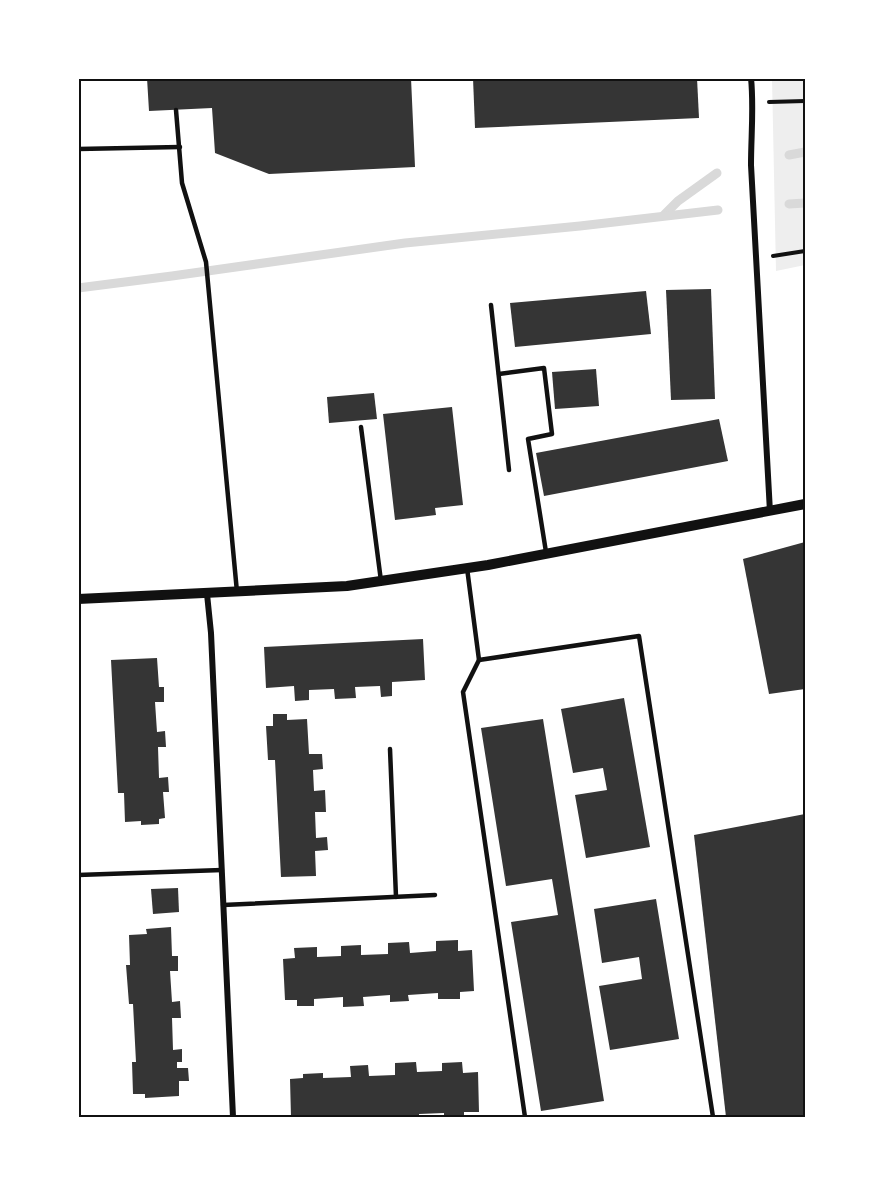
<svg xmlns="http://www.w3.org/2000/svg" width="883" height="1195" font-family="'PT Sans',sans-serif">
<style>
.green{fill:#eee}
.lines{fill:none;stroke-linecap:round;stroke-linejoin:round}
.stream{stroke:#d9d9d9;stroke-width:9}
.building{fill:#353535}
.path{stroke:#111;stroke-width:4}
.service{stroke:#111;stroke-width:4.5}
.minor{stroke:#111;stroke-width:6}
.tertiary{stroke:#111;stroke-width:10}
.neatline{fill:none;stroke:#111;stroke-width:2}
</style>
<rect width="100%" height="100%" fill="#fff"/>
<path class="green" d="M772 78H805V265L776 271Z"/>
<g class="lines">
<g class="stream">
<path d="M789 155 805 152"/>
<path d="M789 204 805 203"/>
<path d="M664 215 678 201 717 173"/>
<path d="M78 288 172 276 405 243 580 226 718 210"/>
</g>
</g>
<g class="building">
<path d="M147 78H411L415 167 269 174 215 153 212 108 149 111Z"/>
<path d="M473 78H697L699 118 475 128Z"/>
<path d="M711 289 715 399 671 400 666 290Z"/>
<path d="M646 291 651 334 515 347 510 303Z"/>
<path d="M596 369 599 406 555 409 552 372Z"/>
<path d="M374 393 377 419 329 423 327 397Z"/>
<path d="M452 407 463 505 435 508 436 515 395 520 383 414Z"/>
<path d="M719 419 728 461 544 496 536 453Z"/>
<path d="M805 542V689L769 694 743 559Z"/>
<path d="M423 639 425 680 392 682V696L381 697 380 686 355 687 356 698 335 699 334 689 309 690V700L295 701 294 686 266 688 264 647Z"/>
<path d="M157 658 159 687H164V702H155L157 732 165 731 166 747H158L159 778 168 777 169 792H163L165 818 159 819V824L141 825V821L125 822 124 793H118L111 660Z"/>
<path d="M624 698 650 847 586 858 575 795 607 790 603 768 573 773 561 709Z"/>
<path d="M273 714H287V720L307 719 309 754H322L323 769 313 770 314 791 325 790 326 812H315L316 838 327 837 328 850 315 851 316 876 281 877 275 760H268L266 726H273Z"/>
<path d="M543 719 604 1101 541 1111 511 922 558 915 552 879 506 886 481 728Z"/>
<path d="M805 814V1117H726L694 835Z"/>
<path d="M178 888 179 912 153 914 151 889Z"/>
<path d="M656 899 679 1039 610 1050 599 986 642 979 639 957 602 963 594 909Z"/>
<path d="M171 927 172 956H178V971H170L172 1002 180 1001 181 1018H172L173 1050 182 1049V1062H177V1068H188L189 1081H179V1096L145 1098V1094H133L132 1062H136L133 1004H129L126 965H130L129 935 147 934 146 929Z"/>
<path d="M458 940V951L472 950 474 991 460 992V999H438V993L408 995 409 1001 390 1002V995L363 997 364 1006 343 1007V997L314 999V1006H297V1000H285L283 959 295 958 294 948 317 947V957L341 956V946L361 945V955L388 954V943L409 942 410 953 436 951V941Z"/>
<path d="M416 1062 417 1072 442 1071V1063L462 1062 463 1073 478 1072 479 1112H464V1117H444V1113L419 1114V1117H397V1115L370 1117H291L290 1079 303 1078V1074L323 1073V1078L351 1077 350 1066 368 1065 369 1076 395 1075V1063Z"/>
</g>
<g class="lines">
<g class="path">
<path d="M769 102 805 101"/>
<path d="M773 256 805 251"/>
</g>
<g class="service">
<path d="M176 110 182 183 206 262 237 592"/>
<path d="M78 149 180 147"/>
<path d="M491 305 509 470"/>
<path d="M499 374 544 368 552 434 528 439 546 552"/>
<path d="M361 427 381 581"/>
<path d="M467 568 479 660 463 692 525 1117"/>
<path d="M479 660 639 636 713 1117"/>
<path d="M390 749 396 897"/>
<path d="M78 875 222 870"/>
<path d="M223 905 435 895"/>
</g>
<g class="minor">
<path d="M751 78C754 107 751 136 751 165L770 512"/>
<path d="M207 594 211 633 233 1117"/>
</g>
<path class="tertiary" d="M78 599 347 586 488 565 805 504"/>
</g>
<rect width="883" height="1195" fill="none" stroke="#ffffff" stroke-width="159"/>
<rect x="80" y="80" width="724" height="1036" class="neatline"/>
</svg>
